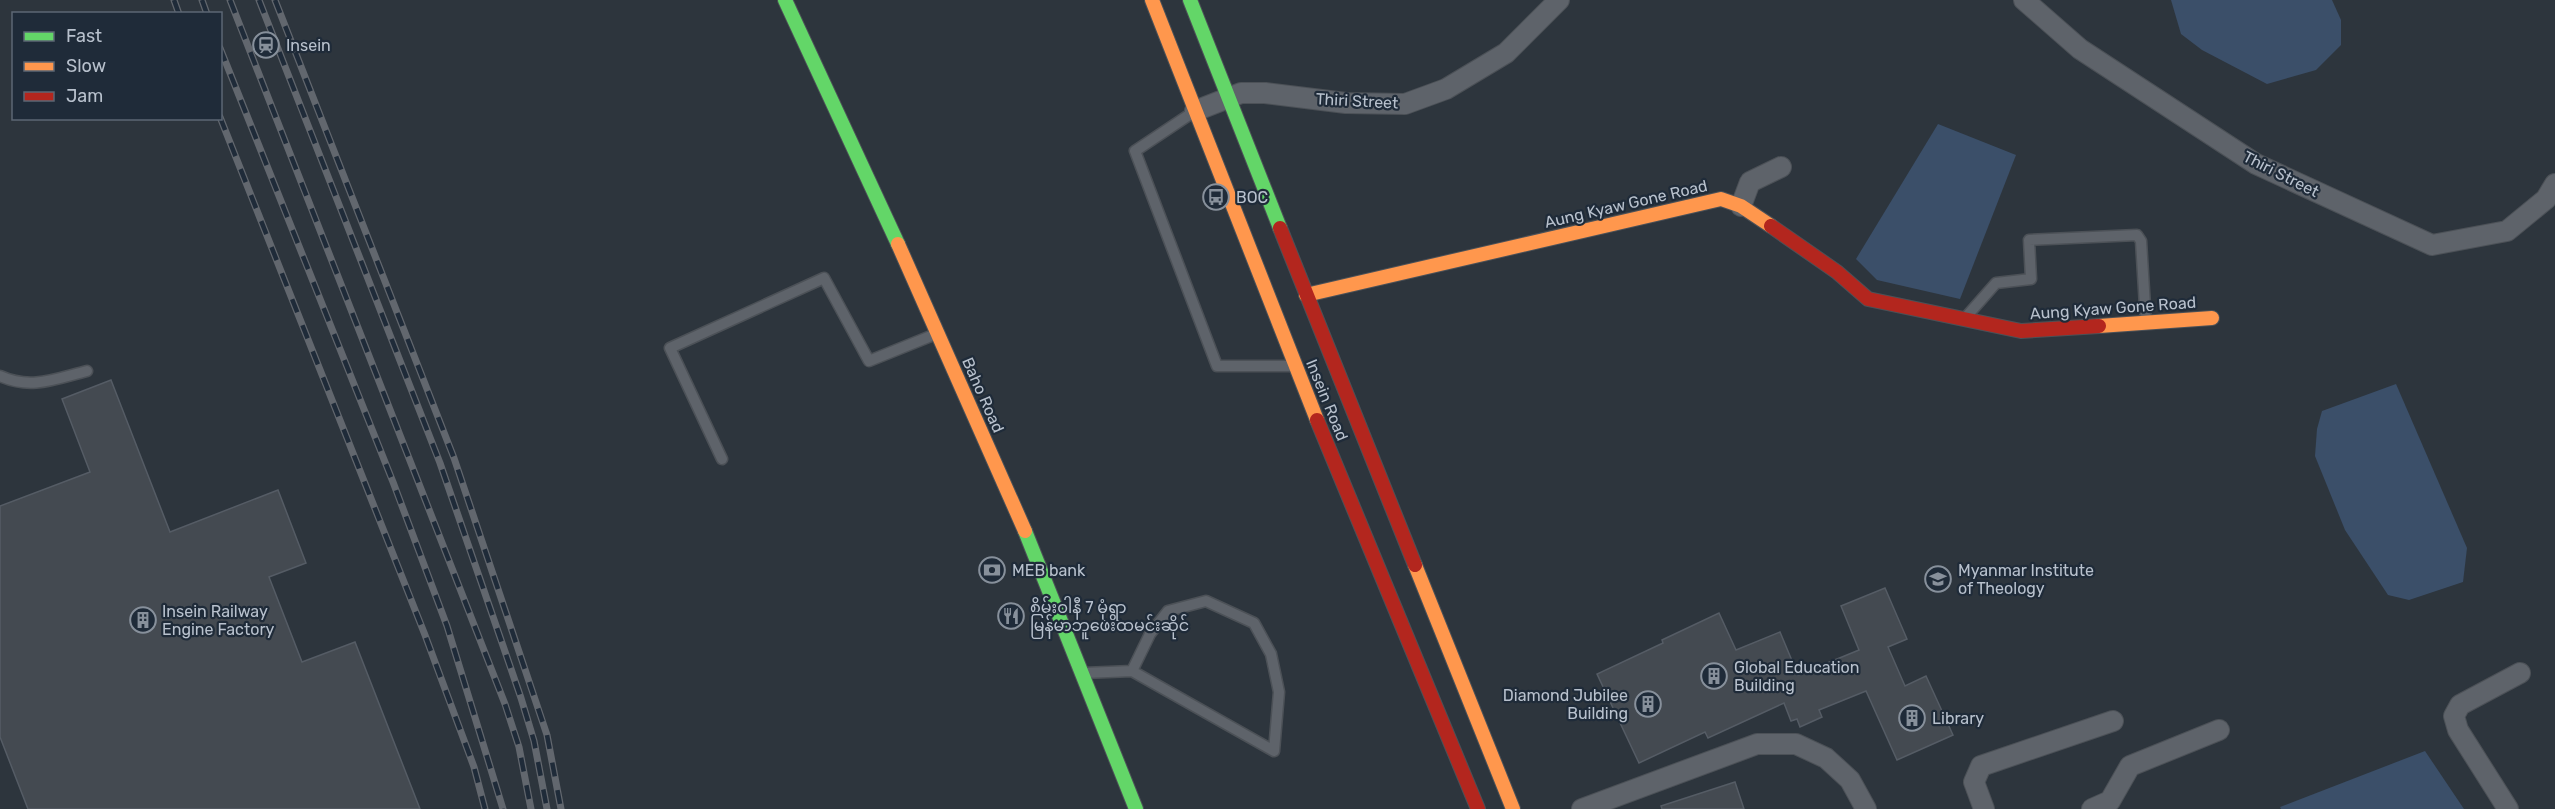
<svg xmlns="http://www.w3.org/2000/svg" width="2555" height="809" font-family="Rubik,'Noto Sans Myanmar',sans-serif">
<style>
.water{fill:#3b4f69}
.building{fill:#444a51;stroke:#555c65;stroke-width:1.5}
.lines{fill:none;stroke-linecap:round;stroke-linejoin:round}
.lane-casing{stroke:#4c5157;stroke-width:13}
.street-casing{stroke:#4c5157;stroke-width:22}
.fast-casing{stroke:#4c5157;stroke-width:16}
.slow-casing{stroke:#4c5157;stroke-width:16}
.jam-casing{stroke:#4c5157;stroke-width:16}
.lane{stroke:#5e636a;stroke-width:10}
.street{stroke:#5e636a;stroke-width:20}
.fast{stroke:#63d668;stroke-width:14}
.slow{stroke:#ff974d;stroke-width:14}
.jam{stroke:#b3261e;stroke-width:14}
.rail-casing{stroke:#62676e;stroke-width:7}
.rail{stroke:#1f2b39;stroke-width:4.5;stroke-dasharray:14;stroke-linecap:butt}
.labels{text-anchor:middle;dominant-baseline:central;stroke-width:4.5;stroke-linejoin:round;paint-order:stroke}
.poi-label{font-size:16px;fill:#b8c1cd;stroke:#1f2b39;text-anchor:start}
.street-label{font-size:16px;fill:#b8c1cd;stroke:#1f2b39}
</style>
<rect width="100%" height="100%" fill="#2d353d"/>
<g class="water">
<path d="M2171 0H2332L2341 20V45L2316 70 2267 84 2202 50 2181 34Z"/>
<path d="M1938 124 2016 155 1960 299 1877 280 1856 259Z"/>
<path d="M2396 384 2467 548 2463 582 2409 600 2388 595 2345 530 2315 456 2317 429 2322 411Z"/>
<path d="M2425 751 2464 809H2281L2280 807Z"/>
</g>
<g class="building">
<path d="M111 380 170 532 278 490 306 563 269 577 302 662 355 642 420 809H28L0 737V506L90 472 62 399Z"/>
<path d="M1885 588 1907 639 1888 647 1905 686 1926 676 1953 735 1897 760 1866 691 1819 710 1822 717 1800 727 1797 719 1791 721 1784 703 1708 738 1705 732 1639 763 1597 674 1663 643 1662 640 1719 613 1736 650 1780 632 1798 675 1859 650 1841 606Z"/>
<path d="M1735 782 1744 809H1662L1661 806Z"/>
</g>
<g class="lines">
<g class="lane-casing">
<g id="lane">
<path d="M1192 113 1135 151 1217 366H1292"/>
<path d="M1966 317 1996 283 2031 279 2029 240 2137 235 2141 241 2146 323"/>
<path d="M0 376C31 390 55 379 87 371"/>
<path d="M722 459 670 348 824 278 869 361 936 334"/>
<path d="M1084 673 1132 671 1274 751 1279 692 1271 654 1254 623 1206 601 1168 611 1150 634 1132 671"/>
</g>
</g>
<g class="street-casing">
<g id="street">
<path d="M2024 0 2080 49 2256 164 2432 245 2507 231 2546 199 2555 184"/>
<path d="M1195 111 1241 93H1265L1346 103 1405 104 1446 89 1506 53 1559 0"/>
<path d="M1741 206 1750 182 1781 167"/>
<path d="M1582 809 1757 744H1796L1826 758 1850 780 1866 809"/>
<path d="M1984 809 1974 782 1981 766 2113 721"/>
<path d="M2092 809 2110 801 2130 766 2219 730"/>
<path d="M2508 809 2458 730 2454 716 2460 705 2520 673"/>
</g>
</g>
<g class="fast-casing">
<g id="fast">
<path d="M785 0 898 244"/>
<path d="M1190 0 1280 228"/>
<path d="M1025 531 1136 809"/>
</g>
</g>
<g class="slow-casing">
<g id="slow">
<path d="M1152 0 1317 420"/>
<path d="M898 244 1025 531"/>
<path d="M1306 295 1721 199 1741 206 1771 226"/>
<path d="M2099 326 2212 318"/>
<path d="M1415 565 1513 809"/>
</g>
</g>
<g class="jam-casing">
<g id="jam">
<path d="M1771 226 1837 272 1868 299 2021 331 2099 326"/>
<path d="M1280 228 1415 565"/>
<path d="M1317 420 1478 809"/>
</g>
</g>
<use href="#lane" class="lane"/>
<use href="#street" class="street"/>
<use href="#fast" class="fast"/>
<use href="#slow" class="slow"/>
<use href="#jam" class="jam"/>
<g class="rail-casing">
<g id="rail">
<path d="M174 0 179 14"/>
<path d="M202 0 207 14"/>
<path d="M230 0 505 704 519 747 531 809"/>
<path d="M259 0 440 463 521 698 534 741 547 809"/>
<path d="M275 0 454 458 547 735 561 809"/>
<path d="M220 48 393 482 447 626 503 809"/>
<path d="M220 117 425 635 474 767 485 809"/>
</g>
</g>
<use href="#rail" class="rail"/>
</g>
<defs>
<g id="station-ring" transform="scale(1.35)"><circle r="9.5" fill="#1f2b39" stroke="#87909b" stroke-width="1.5"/><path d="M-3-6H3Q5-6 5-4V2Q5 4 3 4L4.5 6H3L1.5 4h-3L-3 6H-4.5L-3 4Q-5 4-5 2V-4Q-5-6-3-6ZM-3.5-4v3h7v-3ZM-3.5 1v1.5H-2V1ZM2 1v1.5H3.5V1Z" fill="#87909b"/></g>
<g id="bus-ring" transform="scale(1.35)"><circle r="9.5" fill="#1f2b39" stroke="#87909b" stroke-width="1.5"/><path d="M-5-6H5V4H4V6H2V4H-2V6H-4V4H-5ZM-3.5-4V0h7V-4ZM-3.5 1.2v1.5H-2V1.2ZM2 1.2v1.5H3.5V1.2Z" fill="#87909b"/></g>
<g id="bank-ring" transform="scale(1.35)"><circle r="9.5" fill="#1f2b39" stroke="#87909b" stroke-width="1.5"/><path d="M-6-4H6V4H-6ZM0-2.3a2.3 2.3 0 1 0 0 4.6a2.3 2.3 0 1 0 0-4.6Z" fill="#87909b"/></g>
<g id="university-ring" transform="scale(1.35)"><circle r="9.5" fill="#1f2b39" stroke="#87909b" stroke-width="1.5"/><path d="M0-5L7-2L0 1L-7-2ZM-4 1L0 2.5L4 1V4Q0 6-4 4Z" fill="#87909b"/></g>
<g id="restaurant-ring" transform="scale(1.35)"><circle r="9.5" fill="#1f2b39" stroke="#87909b" stroke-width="1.5"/><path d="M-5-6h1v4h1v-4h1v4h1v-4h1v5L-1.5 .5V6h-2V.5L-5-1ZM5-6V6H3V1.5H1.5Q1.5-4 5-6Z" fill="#87909b"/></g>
<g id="building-ring" transform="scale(1.35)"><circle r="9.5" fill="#1f2b39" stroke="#87909b" stroke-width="1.5"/><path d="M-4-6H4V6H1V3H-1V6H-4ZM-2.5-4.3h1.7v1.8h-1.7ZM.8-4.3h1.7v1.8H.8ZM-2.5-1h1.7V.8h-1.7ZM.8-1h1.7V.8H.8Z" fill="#87909b"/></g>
</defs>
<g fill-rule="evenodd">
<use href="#station-ring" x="266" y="45"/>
<use href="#bus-ring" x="1216" y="197"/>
<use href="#bank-ring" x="992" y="570"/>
<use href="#university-ring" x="1938" y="579"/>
<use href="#restaurant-ring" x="1011" y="616"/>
<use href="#building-ring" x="143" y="620"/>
<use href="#building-ring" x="1714" y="676"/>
<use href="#building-ring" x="1648" y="704"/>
<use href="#building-ring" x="1912" y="718"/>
</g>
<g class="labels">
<g class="poi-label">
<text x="286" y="45">Insein</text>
<text x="1236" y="197">BOC</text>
<text x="1012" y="570">MEB bank</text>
<text x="1958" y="570">Myanmar Institute<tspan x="1958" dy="18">of Theology</tspan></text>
<text x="1030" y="607">စိမ်းဝါနီ 7 မုံရွာ<tspan x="1030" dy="18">မြန်မာဘူဖေးထမင်းဆိုင်</tspan></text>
<text x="162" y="611">Insein Railway<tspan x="162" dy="18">Engine Factory</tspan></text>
<text x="1734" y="667">Global Education<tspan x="1734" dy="18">Building</tspan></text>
<text x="1628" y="695" text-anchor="end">Diamond Jubilee<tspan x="1628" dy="18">Building</tspan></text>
<text x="1932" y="718">Library</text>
</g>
<g class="street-label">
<text transform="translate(1357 101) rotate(3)">Thiri Street</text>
<text transform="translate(2281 174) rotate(27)">Thiri Street</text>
<text transform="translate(1626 204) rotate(-13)">Aung Kyaw Gone Road</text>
<text transform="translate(2113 308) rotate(-4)">Aung Kyaw Gone Road</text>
<text transform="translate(983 395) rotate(66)">Baho Road</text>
<text transform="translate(1327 400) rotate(68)">Insein Road</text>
</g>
</g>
<rect x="12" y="12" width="210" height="108" fill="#1f2b39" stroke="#5c6774" stroke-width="1.5"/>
<rect x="24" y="32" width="30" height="9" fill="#63d668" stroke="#5c6774" stroke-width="1.5"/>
<text x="66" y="42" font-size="18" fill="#b8c1cd">Fast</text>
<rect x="24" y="62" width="30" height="9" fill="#ff974d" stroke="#5c6774" stroke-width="1.5"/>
<text x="66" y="72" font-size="18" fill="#b8c1cd">Slow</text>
<rect x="24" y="92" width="30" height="9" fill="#b3261e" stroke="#5c6774" stroke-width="1.5"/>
<text x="66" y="102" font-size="18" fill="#b8c1cd">Jam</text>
</svg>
